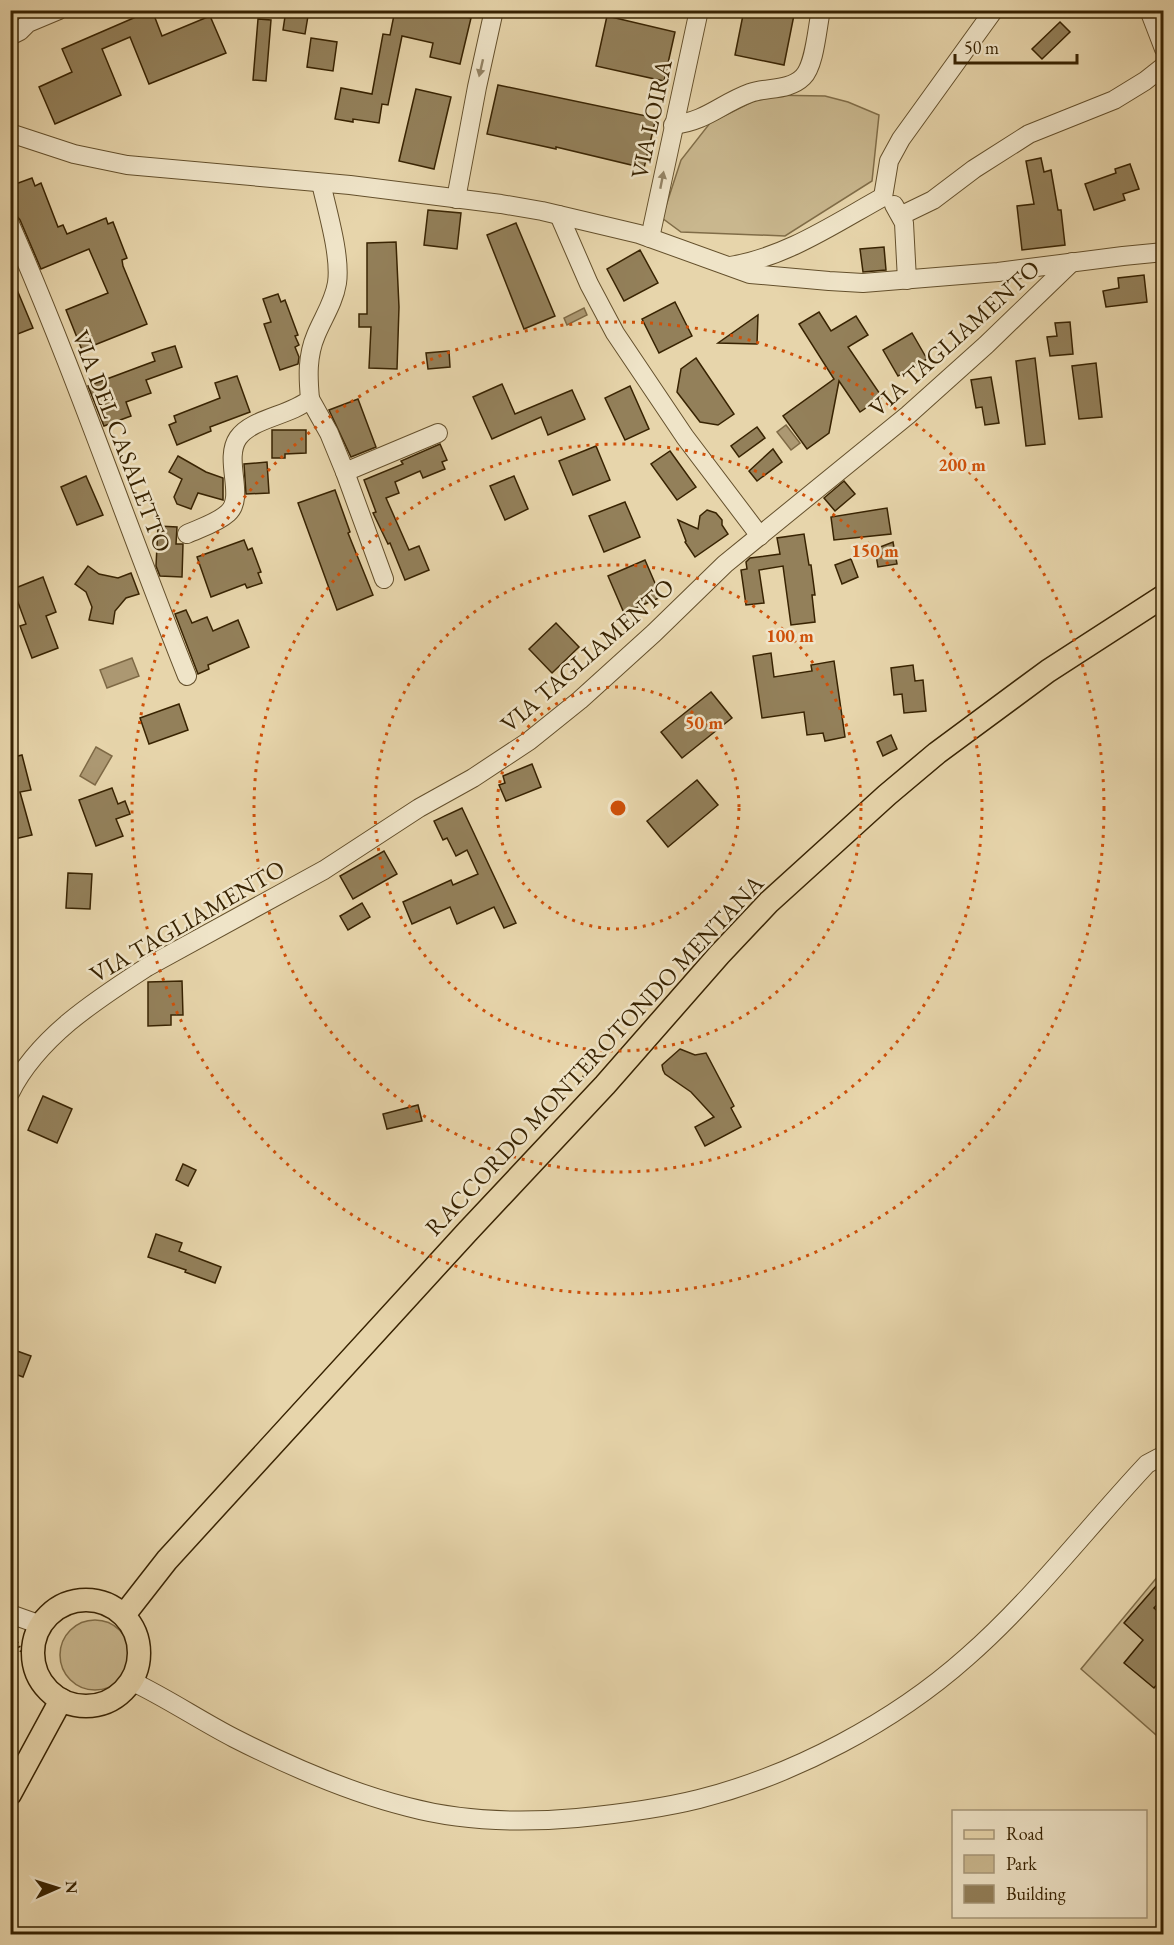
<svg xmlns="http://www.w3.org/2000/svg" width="1174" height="1945" font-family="'EB Garamond',serif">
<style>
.green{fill:#c9b78e;stroke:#806d48;stroke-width:1.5}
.water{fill:#ac9872;stroke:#7e6945;stroke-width:1.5}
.building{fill:#93805a;stroke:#382302;stroke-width:1.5}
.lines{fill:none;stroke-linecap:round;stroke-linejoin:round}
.minor-casing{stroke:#64502c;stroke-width:20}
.major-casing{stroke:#382302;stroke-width:25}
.path{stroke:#382302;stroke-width:3;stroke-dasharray:1.5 3;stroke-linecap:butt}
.minor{stroke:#efe4c8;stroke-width:18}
.major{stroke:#e7d5ab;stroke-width:22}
.oneway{fill:#948465}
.ring{fill:none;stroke:#ce510a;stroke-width:3;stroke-dasharray:3 6}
.labels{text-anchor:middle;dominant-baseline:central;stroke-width:5;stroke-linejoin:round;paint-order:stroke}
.street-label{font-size:24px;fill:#382302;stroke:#efe4c8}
.centre{fill:#ce510a;stroke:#efe4c8;stroke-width:3}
.ring-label{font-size:18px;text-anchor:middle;font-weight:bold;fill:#ce510a;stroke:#efe4c8;stroke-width:5;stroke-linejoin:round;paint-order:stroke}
</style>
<rect width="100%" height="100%" fill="#e7d5ab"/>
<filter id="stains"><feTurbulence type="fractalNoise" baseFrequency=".00333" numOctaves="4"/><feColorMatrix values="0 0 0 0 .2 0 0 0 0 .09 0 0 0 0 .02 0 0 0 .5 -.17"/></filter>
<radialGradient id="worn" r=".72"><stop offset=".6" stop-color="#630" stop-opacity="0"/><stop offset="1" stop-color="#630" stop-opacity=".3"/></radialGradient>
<g class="green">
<path d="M766 95 825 96 848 102 879 115 872 181 785 236 681 232 662 218 681 160 710 123Z"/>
<path d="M1163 1570V1741L1081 1669Z"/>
<circle cx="95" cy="1655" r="35"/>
</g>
<g class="water">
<path d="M584 308 587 315 567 325 564 318Z"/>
<path d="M786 425 800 443 791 450 777 432Z"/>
<path d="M132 658 139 676 107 688 100 670Z"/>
<path d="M96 747 112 756 95 785 80 776Z"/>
</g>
<g class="building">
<path d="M152 10 162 36 210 16 226 53 149 84 130 37 102 49 121 95 55 124 39 87 72 72 62 49Z"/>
<path d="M286 10H309L305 34 283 30Z"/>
<path d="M395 10 422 14V10H439L471 18 460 64 430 57 433 43 402 36 388 105 382 104 379 123 353 119V122L335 119 341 88 372 94 383 34 390 35Z"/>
<path d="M744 10H795L784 65 735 55Z"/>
<path d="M607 16 675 32 664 81 596 66Z"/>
<path d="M258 19 271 20 266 81 253 80Z"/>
<path d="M1060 22 1070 32 1042 59 1032 49Z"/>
<path d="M311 38 337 42 333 71 307 67Z"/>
<path d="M498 85 656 118 644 168 556 147V149L487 134Z"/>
<path d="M416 89 451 97 434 169 399 161Z"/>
<path d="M1041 158 1044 172 1051 170 1058 210H1061L1065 245 1022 250 1017 206 1034 204 1026 161Z"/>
<path d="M1130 164 1139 189 1123 194 1125 200 1094 210 1085 184 1116 173 1115 169Z"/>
<path d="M32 178 35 186 41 183 58 227 63 225 67 234 106 218 108 224 113 222 127 258 122 260 123 266 147 324 82 350 66 310 108 293 89 249 41 269 20 220 16 215 10 213V186Z"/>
<path d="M428 210 461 213 457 249 424 245Z"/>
<path d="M516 223 555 316 524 329 487 235Z"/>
<path d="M396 242 399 307 397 369 369 368 371 327H359V314H367V243Z"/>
<path d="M884 247 886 270 863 272 860 249Z"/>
<path d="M640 250 658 283 624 301 607 269Z"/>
<path d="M10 273 33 328 10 337Z"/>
<path d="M1144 275 1147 302 1106 307 1103 291 1119 288 1118 278Z"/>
<path d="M278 294 281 302 285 300 298 335 295 336 299 345 295 347 299 357 298 364 280 370 264 324 271 322 263 299Z"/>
<path d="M675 302 692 336 659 353 642 319Z"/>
<path d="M819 312 831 331 856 316 868 335 848 347 882 397 860 412 839 381 829 433 807 449 783 416 834 379 799 324Z"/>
<path d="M758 315 757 344 718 343Z"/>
<path d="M1070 322 1073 354 1050 356 1047 337 1057 336 1055 323Z"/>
<path d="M912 333 927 359 898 376 883 350Z"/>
<path d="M175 346 182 367 146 380 151 393 126 402 131 416 104 426 88 386 155 361 152 353Z"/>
<path d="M449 351 450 367 428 369 426 353Z"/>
<path d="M696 358 734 414 718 425 700 422 677 392 681 369Z"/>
<path d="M1035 358 1045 444 1026 446 1016 361Z"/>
<path d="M1096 363 1102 417 1079 419 1072 366Z"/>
<path d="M237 376 250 412 210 427 211 431 177 445 169 425 176 422 174 416 220 398 215 383Z"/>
<path d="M991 377 999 423 985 425 982 407 976 408 971 380Z"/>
<path d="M502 384 515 414 572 390 585 419 548 435 541 417 492 439 473 397Z"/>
<path d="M630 386 649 429 625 440 605 398Z"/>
<path d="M358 399 376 447 351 457 329 410Z"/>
<path d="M757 427 765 438 739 457 731 446Z"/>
<path d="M272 430H306V453L285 454V458H272Z"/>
<path d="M440 444 447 460 442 462 445 469 423 478 420 471 395 482 399 493 386 498 409 550 419 546 429 570 405 580 390 543 388 544 373 513 376 512 364 480 403 464 401 461Z"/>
<path d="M596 446 610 480 573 495 559 461Z"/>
<path d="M773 449 782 462 757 481 749 471Z"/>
<path d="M670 451 696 487 677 500 651 464Z"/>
<path d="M178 456 206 472 223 478V500L198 493 191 509 177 504 174 497 182 479 169 472Z"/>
<path d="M267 462 269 493 246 494 244 464Z"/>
<path d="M86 476 103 515 77 525 61 487Z"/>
<path d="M514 476 528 509 505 520 490 486Z"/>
<path d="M844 481 855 494 835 511 824 498Z"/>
<path d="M335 490 350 532 348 533 373 595 337 610 298 503Z"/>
<path d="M625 502 640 537 604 552 589 516Z"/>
<path d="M887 508 891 534 834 540 831 517Z"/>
<path d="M707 510 716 513 722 520V525L728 534 695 557 685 542 686 541 678 520 698 529 700 516Z"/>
<path d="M158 526 177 527 176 544H183L182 577 160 576 156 566Z"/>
<path d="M804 534 809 565H811L815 595H812L815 622 791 625 783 566 759 570 764 603 746 605 741 570 747 569 746 562 750 558 780 554 777 538Z"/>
<path d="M244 540 248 550 252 548 261 572 258 573 262 583 247 588 245 584 211 597 197 557Z"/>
<path d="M893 542 897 564 878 567 875 549Z"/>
<path d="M851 559 858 577 842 584 835 565Z"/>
<path d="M645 560 661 597 624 613 608 576Z"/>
<path d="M88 566 99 574 118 578 131 573 139 594 126 598 115 611 113 624 89 620 92 607 86 592 75 584Z"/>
<path d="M43 577 56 612 46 616 58 648 32 658 20 626 26 624 13 589Z"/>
<path d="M186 610 192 623 207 617 213 631 238 620 249 647 208 665 209 669 198 674 175 614Z"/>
<path d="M556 623 579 647 552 673 529 649Z"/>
<path d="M771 653 774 677 812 671 811 665 834 661 845 737 825 741 823 733 807 735 804 712 762 718 753 656Z"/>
<path d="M913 665 915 681 923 680 926 711 904 713 902 694 894 695 891 668Z"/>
<path d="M711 692 732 718 682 758 661 732Z"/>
<path d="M179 704 188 730 149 744 140 718Z"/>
<path d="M891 735 897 749 883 756 877 742Z"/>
<path d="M22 755 31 790 20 792 32 835 10 840V758Z"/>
<path d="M532 764 541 787 506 801 499 785 505 783 503 776Z"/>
<path d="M697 780 718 805 668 847 647 821Z"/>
<path d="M112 788 118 804 125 801 130 814 116 819 123 836 96 846 79 800Z"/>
<path d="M462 808 516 923 504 928 494 907 457 924 450 907 412 924 403 902 451 880 453 885 478 874 467 850 456 856 447 838 443 840 434 821Z"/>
<path d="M384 851 397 874 353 899 340 876Z"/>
<path d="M68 873 92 874 90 909 66 908Z"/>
<path d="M362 903 370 917 348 930 340 916Z"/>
<path d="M182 981 183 1015H171V1025L148 1026V982Z"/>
<path d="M680 1049 695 1055 706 1053 734 1106 731 1108 741 1127 705 1146 695 1127 714 1117 691 1092 665 1074 663 1070 662 1065Z"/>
<path d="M43 1096 72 1109 57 1143 28 1130Z"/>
<path d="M418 1105 422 1121 387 1129 383 1114Z"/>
<path d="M183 1164 196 1170 188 1186 176 1180Z"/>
<path d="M156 1234 182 1243 179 1251 221 1267 215 1283 185 1272 186 1270 148 1257Z"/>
<path d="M17 1351 31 1356 23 1377 10 1372Z"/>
<path d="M1164 1577V1597L1154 1608 1164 1617V1676L1154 1688 1124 1663 1143 1640 1124 1623Z"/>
</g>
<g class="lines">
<g class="minor-casing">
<g id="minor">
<path d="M1149 10 1164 49"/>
<path d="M10 36 20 31 28 23 59 10"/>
<path d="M673 125C707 121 720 104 750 93 767 87 789 91 803 77 815 65 817 28 821 10"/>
<path d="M10 133 74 154 127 165 350 185 501 204 542 211 639 234 750 274 829 281 863 283 998 272 1123 256 1164 252"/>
<path d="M883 197 889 161 901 139 994 10"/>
<path d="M456 199 477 87 494 10"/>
<path d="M894 205 904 223 907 280"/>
<path d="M559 215 589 284 615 333 685 437 760 536"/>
<path d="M902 215 933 200 974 169 1029 134 1114 100 1145 81 1164 66"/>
<path d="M10 224C75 372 127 526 187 676"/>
<path d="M650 238 699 10"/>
<path d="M730 266C786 257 834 224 883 197"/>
<path d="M310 399 329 433 345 472 438 433"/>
<path d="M345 472 384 579"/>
<path d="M187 534C200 528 217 523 228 513 246 497 223 460 238 438 252 418 290 416 310 399 308 377 307 356 316 335 323 318 334 302 337 283 341 256 327 210 321 183"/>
<path d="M10 1093C38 1037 96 1000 147 967L324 870 419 808 473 778 529 741 580 700 654 633 725 564 908 415 986 345 1072 262"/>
<path d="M10 1614 41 1625"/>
<path d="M131 1681C167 1698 199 1720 234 1738 289 1766 348 1792 408 1807 464 1822 520 1823 577 1818 618 1814 659 1809 699 1799 794 1775 894 1722 967 1657 1033 1599 1087 1528 1147 1464L1164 1455"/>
</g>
</g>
<g class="major-casing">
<g id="major">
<circle cx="86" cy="1653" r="53"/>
<path d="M124 1615 167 1560 468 1231 605 1085 719 955 769 902 887 795 937 753 1048 671 1164 596"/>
<path d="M10 1794 61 1700"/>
</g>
</g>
<g class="path">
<path d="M577 1084 607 1051"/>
<path d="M46 1608 48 1609 75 1592 115 1598"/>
<path d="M13 1634 42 1695"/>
</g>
<use href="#minor" class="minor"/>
<use href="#major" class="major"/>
</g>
<defs><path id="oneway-solid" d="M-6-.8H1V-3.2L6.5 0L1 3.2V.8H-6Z" transform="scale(1.5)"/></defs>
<g class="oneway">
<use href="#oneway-solid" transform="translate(481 68) rotate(103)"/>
<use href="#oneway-solid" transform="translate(662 180) rotate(-79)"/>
</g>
<g class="ring">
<circle cx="618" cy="808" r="121"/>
<circle cx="618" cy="808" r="243"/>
<circle cx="618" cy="808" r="364"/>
<circle cx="618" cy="808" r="486"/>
</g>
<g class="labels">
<g class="street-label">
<text transform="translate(651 119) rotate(-78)">VIA LOIRA</text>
<text transform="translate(954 338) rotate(-42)">VIA TAGLIAMENTO</text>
<text transform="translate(122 441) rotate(69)">VIA DEL CASALETTO</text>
<text transform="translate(587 655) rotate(-41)">VIA TAGLIAMENTO</text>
<text transform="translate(187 921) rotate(-30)">VIA TAGLIAMENTO</text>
<text transform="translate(594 1055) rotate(-47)">RACCORDO MONTEROTONDO MENTANA</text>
</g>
</g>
<circle cx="618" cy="808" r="9" class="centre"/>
<g class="ring-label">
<text x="962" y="471">200 m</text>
<text x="875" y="557">150 m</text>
<text x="790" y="642">100 m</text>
<text x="704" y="729">50 m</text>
</g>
<rect width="1174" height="1945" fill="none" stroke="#e7d5ab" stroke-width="36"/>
<rect x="12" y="12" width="1150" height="1921" fill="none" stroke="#382302" stroke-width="3"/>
<rect x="18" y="18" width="1138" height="1909" fill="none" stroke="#382302" stroke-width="1.5"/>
<rect x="952" y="1810" width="195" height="108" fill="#efe4c8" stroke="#a69779" stroke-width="1.5"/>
<rect x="964" y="1830" width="30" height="9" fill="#e7d5ab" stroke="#a69779" stroke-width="1.5"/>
<text x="1006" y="1840" font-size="18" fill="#382302">Road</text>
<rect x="964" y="1855" width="30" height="18" fill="#c9b78e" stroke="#a69779" stroke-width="1.5"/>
<text x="1006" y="1870" font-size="18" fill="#382302">Park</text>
<rect x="964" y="1885" width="30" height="18" fill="#93805a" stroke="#a69779" stroke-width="1.5"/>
<text x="1006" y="1900" font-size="18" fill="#382302">Building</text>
<g transform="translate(57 1888) rotate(87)" stroke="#efe4c8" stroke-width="4.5" paint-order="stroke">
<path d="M0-4.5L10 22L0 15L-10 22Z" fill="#382302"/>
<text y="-9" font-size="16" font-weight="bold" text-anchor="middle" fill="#382302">N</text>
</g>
<path d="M955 54v9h122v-9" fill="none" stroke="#382302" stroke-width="3"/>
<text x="964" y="54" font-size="18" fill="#382302" stroke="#efe4c8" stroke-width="4.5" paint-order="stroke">50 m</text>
<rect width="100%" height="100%" filter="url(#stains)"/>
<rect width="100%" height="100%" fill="url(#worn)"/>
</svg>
